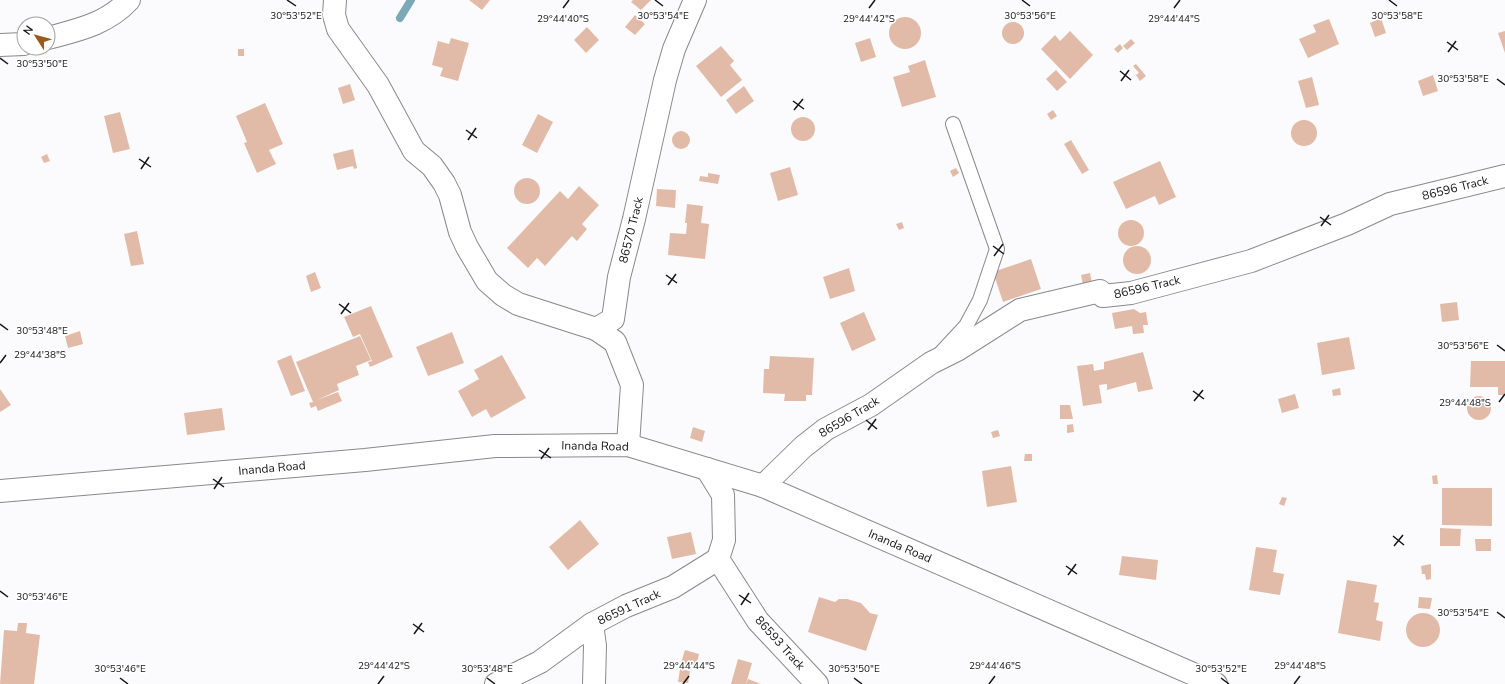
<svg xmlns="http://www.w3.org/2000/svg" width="1505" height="684" font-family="'Nunito Sans',sans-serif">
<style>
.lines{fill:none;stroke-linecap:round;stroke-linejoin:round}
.stream{stroke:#7ca9b7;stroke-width:8}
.building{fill:#e2bba8}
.lane-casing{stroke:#89898b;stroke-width:16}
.street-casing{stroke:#89898b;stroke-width:24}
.secondary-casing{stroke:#89898b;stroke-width:24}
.lane{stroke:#fff;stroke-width:14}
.street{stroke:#fff;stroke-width:22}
.secondary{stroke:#fff;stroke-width:22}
.ticks{fill:none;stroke:#151516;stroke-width:1.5}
.labels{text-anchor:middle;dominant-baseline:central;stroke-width:3;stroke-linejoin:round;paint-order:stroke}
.street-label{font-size:12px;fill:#151516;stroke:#fff}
.ticks-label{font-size:10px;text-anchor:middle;fill:#151516;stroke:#fff;stroke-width:3;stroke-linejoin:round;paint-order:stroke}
</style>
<rect width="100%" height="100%" fill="#fbfbfd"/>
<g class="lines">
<path class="stream" d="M400 18 411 0"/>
</g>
<g class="building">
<path d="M469 0H490L482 10Z"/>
<path d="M633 0H651L641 10 631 2Z"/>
<path d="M635 15 645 24 635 35 625 27Z"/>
<circle cx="905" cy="33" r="16"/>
<path d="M1381 18 1386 33 1375 37 1370 23Z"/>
<path d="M1329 19 1339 44 1308 58 1299 39 1316 32 1313 25Z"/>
<circle cx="1013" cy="33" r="11"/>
<path d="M587 27 599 40 586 53 574 40Z"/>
<path d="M1070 31 1093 55 1070 79 1041 49 1055 35 1060 41Z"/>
<path d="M1505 31V53L1498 33Z"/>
<path d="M451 38 469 43 458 81 440 76 443 68 432 65 438 41 449 44Z"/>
<path d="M870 38 876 57 861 62 855 43Z"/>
<path d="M1131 39 1135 43 1127 50 1123 46Z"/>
<path d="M1120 44 1123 48 1118 53 1114 49Z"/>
<path d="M721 46 734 61 730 65 742 80 721 97 696 66Z"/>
<rect x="238" y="49" width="6" height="7"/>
<path d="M925 60 936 97 902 107 893 77 910 72 908 66Z"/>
<path d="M1136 64 1146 76 1140 81 1136 75 1139 73 1133 66Z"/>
<path d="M1056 70 1067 82 1057 91 1046 79Z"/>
<path d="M1433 75 1438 91 1423 96 1418 81Z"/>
<path d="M1312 77 1319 105 1306 108 1298 81Z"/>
<path d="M350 84 355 100 343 104 338 88Z"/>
<path d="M744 86 754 101 736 114 726 100Z"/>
<path d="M265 103 283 144 269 150 276 164 257 173 244 143 247 142 236 116Z"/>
<path d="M1053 110 1057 116 1051 120 1047 114Z"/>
<path d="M120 112 130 149 113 153 104 116Z"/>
<path d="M538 114 553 122 537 153 522 145Z"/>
<circle cx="803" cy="129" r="12"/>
<circle cx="1304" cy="133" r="13"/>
<circle cx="681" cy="140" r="9"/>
<path d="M1071 140 1089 170 1082 174 1064 144Z"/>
<path d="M353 149 357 168 354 169 353 166 337 170 333 154Z"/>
<path d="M47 154 50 161 44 163 41 157Z"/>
<path d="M1160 161 1176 197 1159 205 1155 196 1126 209 1113 182Z"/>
<path d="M790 167 798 195 778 201 770 173Z"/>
<path d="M956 168 959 173 953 177 950 171Z"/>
<path d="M708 173 720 175 718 184 699 181 700 176 708 177Z"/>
<circle cx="527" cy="191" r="13"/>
<path d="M579 186 599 205 582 224 587 229 577 241 572 236 545 266 537 258 528 268 507 248 560 191 568 199Z"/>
<path d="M657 189 676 190 675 208 656 206Z"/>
<path d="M687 204 703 206 701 223 709 224 705 259 668 255 670 233 686 234 687 223H685Z"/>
<circle cx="1131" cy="233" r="13"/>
<path d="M902 222 904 228 899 230 896 224Z"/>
<path d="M137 231 144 264 131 266 124 234Z"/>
<circle cx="1137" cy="260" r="14"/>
<path d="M1031 259 1041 289 1003 302 993 272Z"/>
<path d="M849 268 855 291 830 299 823 277Z"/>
<path d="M315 272 321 288 311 292 306 276Z"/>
<path d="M1090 273 1092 283 1083 285 1081 275Z"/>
<path d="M1457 302 1459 320 1442 322 1440 304Z"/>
<path d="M371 306 393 357 370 367 368 362 372 361 360 334 353 337 344 317Z"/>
<path d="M1134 309 1140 313 1146 312 1148 325H1143L1144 333 1133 334 1132 326 1115 329 1112 313Z"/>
<path d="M864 312 876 340 852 351 840 323Z"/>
<path d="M80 331 83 344 68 348 65 336Z"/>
<path d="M452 332 464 363 428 376 416 347Z"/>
<path d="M360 336 371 360 356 366 359 375 337 384 339 390 317 400 338 392 342 401 318 411 316 406 311 408 309 403 313 402 296 362Z"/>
<path d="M1349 337 1355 369 1322 375 1317 343Z"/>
<path d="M1143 352 1153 389 1138 392 1136 382 1107 390V384L1099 385 1102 403 1083 406 1077 366 1093 364 1094 371 1104 369V362Z"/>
<path d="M291 355 305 391 291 396 277 361Z"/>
<path d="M502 355 526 398 491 418 486 409 472 417 458 391 479 379 474 370Z"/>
<path d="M770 356 814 358 812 395H806V401H784L785 394 763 393 764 369H769Z"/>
<path d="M1471 361H1505V395H1498V387H1470Z"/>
<path d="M1340 388 1341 395 1333 396 1332 390Z"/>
<path d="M0 389 11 405 0 412Z"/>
<path d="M1295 394 1299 408 1282 413 1278 399Z"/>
<circle cx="1479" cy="408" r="12"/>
<path d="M1060 405H1070L1073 419H1060Z"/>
<path d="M222 408 225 430 187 435 184 413Z"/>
<path d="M1073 424 1074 432 1067 433V425Z"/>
<path d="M693 427 705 431 702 442 690 438Z"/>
<path d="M998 430 1000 436 993 438 991 432Z"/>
<path d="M1025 454H1032V461H1024Z"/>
<path d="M1011 466 1017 502 987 507 982 471Z"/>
<path d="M1437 475 1438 484H1433L1432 476Z"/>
<path d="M1442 488H1492V526L1442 525Z"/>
<path d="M1282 497 1287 498 1284 506 1279 504Z"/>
<path d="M580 520 599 544 568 570 549 547Z"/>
<path d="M1440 528 1461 529 1460 546H1440Z"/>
<path d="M691 532 696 554 672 559 667 537Z"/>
<path d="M1475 539H1491V551H1476Z"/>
<path d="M1256 547 1277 550 1273 572 1284 574 1280 595 1249 590Z"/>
<path d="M1122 556 1158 560 1156 580 1119 575Z"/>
<path d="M1431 564V579L1426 580 1425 574H1422L1421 566Z"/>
<path d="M1347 580 1377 585 1374 602 1379 603 1376 620 1383 622 1380 641 1338 633Z"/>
<path d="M819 597 835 602 839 599H847L861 603 870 613 878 615 866 651 808 632Z"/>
<path d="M1419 597 1432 598 1430 609 1418 608Z"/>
<circle cx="1423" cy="630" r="17"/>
<path d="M18 623H27L26 633 40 635 34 684H0L4 630 17 631Z"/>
<path d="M685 650 699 654 696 667 681 663Z"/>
<path d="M738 659 752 663 746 684H731Z"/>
<path d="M680 669 690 671 688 683 678 682Z"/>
<path d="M748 679 761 684H746Z"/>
</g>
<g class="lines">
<g class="lane-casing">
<path id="lane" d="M940 354 966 326 980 300 997 249 953 124"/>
</g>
<g class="street-casing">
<g id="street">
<path d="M335 0 334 15 338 29 378 85 414 151 432 166 444 183 450 195 460 232 467 247 487 281 503 295 518 304 596 329"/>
<path d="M48 38C78 30 107 24 129 0"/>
<path d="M0 45 24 44"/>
<path d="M628 445 632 385 615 342 596 329 613 319 619 277 634 219 665 80 674 49 695 0"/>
<path d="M707 469 723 495 724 540 718 559 758 621 817 684"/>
<path d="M763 486 803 447 826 429 871 405 931 363 957 350 1020 310 1100 291 1103 296 1131 293 1251 261 1347 224 1390 204 1505 176"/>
<path d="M496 684 540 662 592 624"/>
<path d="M594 684 595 646 592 624 626 606 673 587 718 559"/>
</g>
</g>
<g class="secondary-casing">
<path id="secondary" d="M0 491 365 460 495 446 628 445 763 486 1216 684"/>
</g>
<use href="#lane" class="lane"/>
<use href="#street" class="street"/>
<use href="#secondary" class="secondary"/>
</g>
<path class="ticks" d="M287 0 296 6M655 0 663 6M1022 0 1030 6M1389 0 1397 6M563 8 569 0M869 8 875 0M1174 8 1180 0M1447 42 1458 50M1448 52 1456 41M0 58 8 64M1120 71 1131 80M1497 79 1505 85M1121 81 1129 70M793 101 804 109M794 110 803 99M466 130 477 138M468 140 476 128M139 159 151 167M141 169 149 157M1320 217 1331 225M1321 226 1329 215M993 246 1004 254M994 256 1003 244M666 275 677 283M668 285 676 274M339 304 351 313M341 314 349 303M0 324 8 330M1497 345 1505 351M0 363 6 355M1193 391 1204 399M1194 401 1203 390M1499 402 1505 394M866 420 877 429M868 430 876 419M539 450 551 458M541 459 549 448M213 479 224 487M214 489 222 477M1393 536 1404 545M1394 546 1403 535M1066 566 1077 574M1068 575 1076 564M0 591 8 597M739 595 751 603M741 605 749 593M1497 612 1505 618M413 624 424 632M414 634 422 623M120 678 128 684M487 678 495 684M854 678 862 684M1221 678 1229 684M378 684 384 676M683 684 689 676M989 684 995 676M1294 684 1300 676"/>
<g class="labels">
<g class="street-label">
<text transform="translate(1455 188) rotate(-14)">86596 Track</text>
<text transform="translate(631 230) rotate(-76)">86570 Track</text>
<text transform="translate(1147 287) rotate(-13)">86596 Track</text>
<text transform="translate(849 417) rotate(-31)">86596 Track</text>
<text transform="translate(595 446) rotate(1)">Inanda Road</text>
<text transform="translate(272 468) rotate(-5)">Inanda Road</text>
<text transform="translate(900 546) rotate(23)">Inanda Road</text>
<text transform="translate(629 607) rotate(-25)">86591 Track</text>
<text transform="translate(780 643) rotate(48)">86593 Track</text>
</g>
</g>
<g class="ticks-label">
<text x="296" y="19">30°53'52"E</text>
<text x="663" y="19">30°53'54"E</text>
<text x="1030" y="19">30°53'56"E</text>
<text x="1397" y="19">30°53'58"E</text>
<text x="563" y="22">29°44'40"S</text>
<text x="869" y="22">29°44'42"S</text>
<text x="1174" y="22">29°44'44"S</text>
<text x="42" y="67">30°53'50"E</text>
<text x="1463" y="82">30°53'58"E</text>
<text x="42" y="334">30°53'48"E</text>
<text x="1463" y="349">30°53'56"E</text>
<text x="40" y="358">29°44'38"S</text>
<text x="1465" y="406">29°44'48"S</text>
<text x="42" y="600">30°53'46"E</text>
<text x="1463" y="616">30°53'54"E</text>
<text x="384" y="669">29°44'42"S</text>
<text x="689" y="669">29°44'44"S</text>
<text x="995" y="669">29°44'46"S</text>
<text x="1300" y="669">29°44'48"S</text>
<text x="120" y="672">30°53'46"E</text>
<text x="487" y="672">30°53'48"E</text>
<text x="854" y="672">30°53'50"E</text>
<text x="1221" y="672">30°53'52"E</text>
</g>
<g transform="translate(36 36) rotate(306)"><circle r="19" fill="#ffffff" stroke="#a1a1a2"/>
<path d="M0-3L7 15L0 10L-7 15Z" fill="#985a1f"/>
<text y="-6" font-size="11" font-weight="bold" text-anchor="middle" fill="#151516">N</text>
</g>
</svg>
